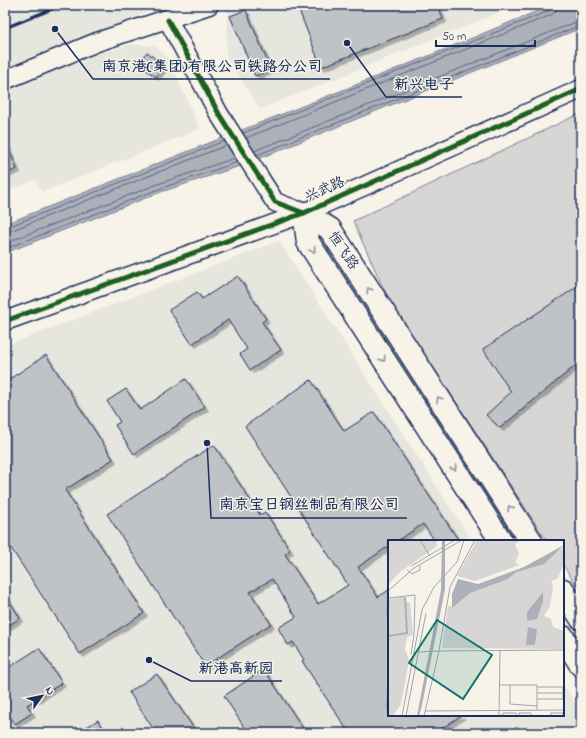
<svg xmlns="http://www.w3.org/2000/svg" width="586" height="738" font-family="'Indie Flower','LXGW WenKai TC',sans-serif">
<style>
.built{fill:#e6e5de}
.green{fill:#d7d6d4;stroke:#798299}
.water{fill:#acb0b9;stroke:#727c95}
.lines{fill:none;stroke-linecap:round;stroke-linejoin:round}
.shore{stroke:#556382;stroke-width:1}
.building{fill:#c0c3c5;stroke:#1b2f5e;filter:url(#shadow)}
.minor-casing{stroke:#1b2f5e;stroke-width:21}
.major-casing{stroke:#1b2f5e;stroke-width:25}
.minor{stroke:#f7f3e8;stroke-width:18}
.major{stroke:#f7f3e8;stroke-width:22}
.rail{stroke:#1b2f5e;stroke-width:3}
.cycleway-casing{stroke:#f7f3e8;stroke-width:8}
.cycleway{stroke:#1b5e20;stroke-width:5}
.oneway{stroke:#8991a3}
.labels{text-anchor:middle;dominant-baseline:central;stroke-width:3;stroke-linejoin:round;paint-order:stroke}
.street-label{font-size:14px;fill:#1b2f5e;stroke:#f7f3e8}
.inset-river{fill:none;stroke:#acb0b9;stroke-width:2}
.inset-road{fill:none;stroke:#9fa5b1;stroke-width:1}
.view{fill:#0f766e;fill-opacity:0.15;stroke:#0f766e;stroke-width:2}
.inset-edge{fill:none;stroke:#1b2f5e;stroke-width:2}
.leader{fill:none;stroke:#1b2f5e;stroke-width:1.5}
.callout-dot{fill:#1b2f5e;stroke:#f7f3e8;stroke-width:1.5}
.callout-label{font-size:15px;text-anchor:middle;font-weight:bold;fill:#1b2f5e;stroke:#f7f3e8;stroke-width:3;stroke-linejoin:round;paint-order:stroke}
</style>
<defs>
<filter id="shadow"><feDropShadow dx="3.5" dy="3.5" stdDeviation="0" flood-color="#0004"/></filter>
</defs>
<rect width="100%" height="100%" fill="#f7f3e8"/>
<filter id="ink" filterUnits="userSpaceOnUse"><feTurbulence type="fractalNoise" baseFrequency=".025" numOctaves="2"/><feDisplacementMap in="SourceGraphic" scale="8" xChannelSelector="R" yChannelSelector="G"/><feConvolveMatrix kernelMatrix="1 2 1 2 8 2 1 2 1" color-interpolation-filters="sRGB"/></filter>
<g filter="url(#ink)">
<g class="built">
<path d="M9 5H164L5 70V7Z"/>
<path d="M224 5H518L260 109 226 56 228 13Z"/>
<path d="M133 44 155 46 168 58 200 129 42 192 35 180 5 192V88L77 60Z"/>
<path d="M279 241 472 541H389V715H563V684L581 712V733H5V346Z"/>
</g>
<path class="green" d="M581 113V593L563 565V541H547L388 298 353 221Z"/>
<path class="water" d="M552 5H581V28L243 165 161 192 5 253V224L426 57Z"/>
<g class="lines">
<g class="shore">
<path d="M243 133 549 11 552 5"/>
<path d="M246 138 551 15 556 11 557 5"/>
<path d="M254 151 581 20"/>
<path d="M257 155 581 25"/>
<path d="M5 228 224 141"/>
<path d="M5 233 227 145"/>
<path d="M5 243 158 184 235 158"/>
<path d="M5 249 159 189 238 162"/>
</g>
</g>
<g class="building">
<path d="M297 5H438L443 19 321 67Z"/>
<path d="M246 10 271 70 255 76 230 16Z"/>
<path d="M147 52 164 66 156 77 138 63Z"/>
<path d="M5 140 17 169 5 174Z"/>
<path d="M238 276 266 319 262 322 281 350 250 370 240 354 247 349 228 320 192 344 169 310 197 292 202 299Z"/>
<path d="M581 284V361L500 428 486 415 511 392 483 349Z"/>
<path d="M46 355 113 459 65 490 144 613 80 654 5 539V382Z"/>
<path d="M186 379 205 407 134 454 115 425 120 422 107 401 126 389 140 410Z"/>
<path d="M311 380 344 431 374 412 459 541H435L423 524 397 541H389V546L358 567 378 597 389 590V715H462L435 733H349L302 661 304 660 293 642 288 645 278 628 296 617 272 579 250 592 271 624 205 666 107 514 214 445 260 515 265 512 281 536 290 550 285 554 318 604 348 585 245 426Z"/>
<path d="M5 594 20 618 5 628Z"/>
<path d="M39 648 62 683 27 705 32 713 15 724 5 709V670Z"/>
<path d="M264 669 306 733H248L224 696Z"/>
<path d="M157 674 197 733H156L129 692Z"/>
<path d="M98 720 106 733H77Z"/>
</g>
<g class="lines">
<g class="minor-casing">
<g id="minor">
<path d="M168 20 219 114 275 202 304 213"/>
<path d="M5 80 97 42 209 5"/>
<path d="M5 321 304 213 581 89"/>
</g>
</g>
<g class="major-casing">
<g id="major">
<path d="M304 213 330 229 531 541"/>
<path d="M304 213 308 242 501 541"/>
<path d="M563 590 581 618"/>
<path d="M563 637 581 665"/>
</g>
</g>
<use href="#minor" class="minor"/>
<use href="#major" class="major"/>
<path class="rail" d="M5 28 62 5"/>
<g class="cycleway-casing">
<g id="cycleway">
<path d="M168 20 219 114 275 202 304 213"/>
<path d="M5 321 304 213 581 89"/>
</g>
</g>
<use href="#cycleway" class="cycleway"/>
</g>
<defs><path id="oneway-chevron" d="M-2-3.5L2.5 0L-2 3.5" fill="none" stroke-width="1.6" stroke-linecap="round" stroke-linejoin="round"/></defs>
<g class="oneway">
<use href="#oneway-chevron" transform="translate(313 250) rotate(57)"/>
<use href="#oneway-chevron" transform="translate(369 290) rotate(-123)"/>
<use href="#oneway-chevron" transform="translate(383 359) rotate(57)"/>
<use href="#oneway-chevron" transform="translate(439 399) rotate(-123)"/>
<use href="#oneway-chevron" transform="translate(454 468) rotate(57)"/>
<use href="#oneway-chevron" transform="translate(510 508) rotate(-123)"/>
</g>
</g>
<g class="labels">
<g class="street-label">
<text transform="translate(325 190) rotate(-24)">兴武路</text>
<text transform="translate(343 251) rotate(56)">恒飞路</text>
</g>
</g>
<g transform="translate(388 540)">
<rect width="176" height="176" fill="#f7f3e8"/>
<path d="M0 0H49V6L12 32 0 45ZM89 0H133L127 4 131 14 127 22 131 25 87 41 69 36ZM176 8V24L169 39 163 41 165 46 162 66 156 76 163 79 165 87 176 91V109L54 108 60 66H66L85 50 120 39 131 31 156 23 168 11ZM16 56 17 62H22L25 95 19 97 17 109 21 120 13 164 5 176H0V59Z" fill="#d7d6d4"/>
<path d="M54 0H57V49L34 165 31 176H29L53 50ZM176 5 156 24 129 32 120 39 82 53 64 68V54L70 39 90 44 136 27ZM155 52V62L149 79 139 81V72ZM140 87 149 89 147 105H138Z" fill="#acb0b9"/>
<path class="inset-river" d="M0 96 19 93 17 57"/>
<path class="inset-road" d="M32 0 42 16M23 26 67 0M19 30 24 34 32 30V26M0 51 26 28 74 0M0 58 27 55 26 94 23 115M51 111 176 110M30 112 51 111M111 145H149V170M122 145V164L149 166M149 147H175V159H149M149 153H175M37 171 176 170M14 176 34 70 46 47 69 22 76 0M18 176 38 73M36 176 51 111 62 47 87 0M111 176 112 110M115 176V173H128V176M131 176V173H143V176M163 176V173H175V176"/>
<path class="view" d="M49 80 104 115 75 159 21 123Z"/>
<rect width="176" height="176" class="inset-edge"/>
</g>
<path class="leader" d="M55 29L93 79H330M347 43L386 97H462M207 443L211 518H407M149 660L191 681H282"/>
<g class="callout-dot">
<circle cx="55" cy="29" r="4"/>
<circle cx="347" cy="43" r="4"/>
<circle cx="207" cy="443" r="4"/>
<circle cx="149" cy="660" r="4"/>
</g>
<g class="callout-label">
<text x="212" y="71">南京港(集团)有限公司铁路分公司</text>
<text x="424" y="89">新兴电子</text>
<text x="309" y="509">南京宝日钢丝制品有限公司</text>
<text x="236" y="673">新港高新园</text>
</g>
<rect width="586" height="738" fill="none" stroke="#f7f3e8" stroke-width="20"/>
<rect x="10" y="10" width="566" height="718" fill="none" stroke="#1b2f5e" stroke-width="1.5" filter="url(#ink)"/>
<g transform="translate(42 696) rotate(57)" stroke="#f7f3e8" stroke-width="3" paint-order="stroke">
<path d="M0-3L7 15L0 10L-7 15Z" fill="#1b2f5e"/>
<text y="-6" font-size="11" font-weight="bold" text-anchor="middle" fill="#1b2f5e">N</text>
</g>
<path d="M436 40v6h99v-6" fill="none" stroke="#1b2f5e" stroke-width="2"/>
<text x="442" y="40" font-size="12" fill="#1b2f5e" stroke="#f7f3e8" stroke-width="3" paint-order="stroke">50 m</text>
</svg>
